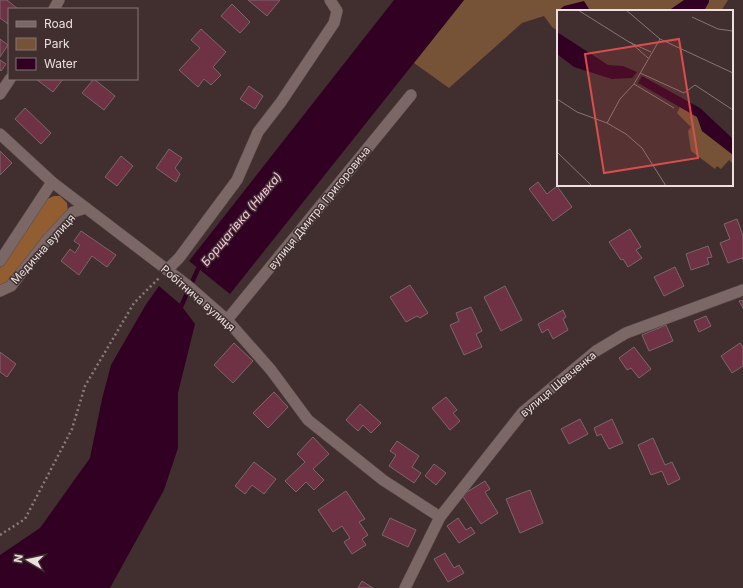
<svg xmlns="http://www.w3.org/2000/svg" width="743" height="588" font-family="Inter,sans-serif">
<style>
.green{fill:#765237}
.forest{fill:#935d32}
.water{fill:#310022}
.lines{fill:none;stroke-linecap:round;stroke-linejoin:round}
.stream{stroke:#310022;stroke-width:4.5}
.building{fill:#6f3144;stroke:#7a676b}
.minor-casing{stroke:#594b4a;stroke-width:12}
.path{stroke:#897b7a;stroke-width:2.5;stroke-dasharray:2 3;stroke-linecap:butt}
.minor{stroke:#7a6766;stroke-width:11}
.labels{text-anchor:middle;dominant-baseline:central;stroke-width:3;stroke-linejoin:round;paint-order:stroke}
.street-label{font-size:11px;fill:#ebe0df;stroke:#402f2e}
.water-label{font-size:12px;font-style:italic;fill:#fbc5e4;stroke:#402f2e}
.inset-road{fill:none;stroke:#847675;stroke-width:1}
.view{fill:#da4d4d;fill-opacity:0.15;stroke:#da4d4d;stroke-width:2}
.inset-edge{fill:none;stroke:#ebe0df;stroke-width:2}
</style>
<rect width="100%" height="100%" fill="#402f2e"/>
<path class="green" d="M464 0H728L721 11H558V31L552 27 544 16 522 23 449 88 414 63Z"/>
<path class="forest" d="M54 196H60L67 203 68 212 9 283 0 287V268L47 199Z"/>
<g class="water">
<path d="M394 0H464L230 294 189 261Z"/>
<path d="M684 0H709V2L705 9 701 11H673L671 9Z"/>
<path d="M584 1 589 9 587 11H558L564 6Z"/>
<path d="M159 286 180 304 195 324 178 393V448L164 490 110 588H0V555L40 528 90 458 102 399 111 365 145 306Z"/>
</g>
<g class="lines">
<path class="stream" d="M179 311 198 269 201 266"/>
</g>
<g class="building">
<path d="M0 0H7L18 9H9L8 24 0 18Z"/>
<path d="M248 0H280L267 16Z"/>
<path d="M232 4 250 22 240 33 221 16Z"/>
<path d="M201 29 226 52 213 67 221 75 211 85 204 79 198 87 179 70 200 48 191 40Z"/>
<path d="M0 39 8 45 0 57Z"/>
<path d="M0 60 6 64 1 71 0 70Z"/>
<path d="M36 79H63L53 92Z"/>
<path d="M94 79 115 96 104 110 82 93Z"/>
<path d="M249 86 263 96 255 109 240 99Z"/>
<path d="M25 108 51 133 41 144 15 119Z"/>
<path d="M169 149 182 158 175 168 180 174 176 182 156 168Z"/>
<path d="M0 151 12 163 0 175Z"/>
<path d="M121 156 133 166 117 186 105 177Z"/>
<path d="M538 182 547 194 557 186 572 207 553 221 529 189Z"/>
<path d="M737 219 743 236V260L742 258 728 263 720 243 730 239 724 224Z"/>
<path d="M630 229 641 247 636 250 642 258 628 267 623 259 621 260 609 242Z"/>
<path d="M81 231 116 255 107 267 92 256 79 275 61 261 70 249 75 253 80 245 74 241Z"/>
<path d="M708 246 712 257 707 258 709 264 691 270 686 254Z"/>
<path d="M675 267 684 286 664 296 654 277Z"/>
<path d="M410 285 428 313 420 318 417 316 406 322 390 297Z"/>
<path d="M505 286 522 320 501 331 484 297Z"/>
<path d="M743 300V308L739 301Z"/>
<path d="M471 307 482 331 476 334 482 347 464 355 450 325 459 321 456 313Z"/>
<path d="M563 310 566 317 563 319 568 330 553 339 548 329 542 333 538 324Z"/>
<path d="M706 316 711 326 699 332 694 321Z"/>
<path d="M666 325 673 341 649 351 642 335Z"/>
<path d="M234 343 253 361 233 383 214 365Z"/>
<path d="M740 343 743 347V366L732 373 721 356Z"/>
<path d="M634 347 651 369 639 378 631 368 627 370 619 358Z"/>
<path d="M0 352 16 364 7 377 0 372Z"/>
<path d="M274 392 288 407 268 428 253 413Z"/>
<path d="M446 397 457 410 453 413 460 421 450 430 432 408Z"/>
<path d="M360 404 381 423 371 433 363 425 358 431 346 420Z"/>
<path d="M580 419 588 434 569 444 561 429Z"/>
<path d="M612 419 623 443 609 449 601 434 597 436 594 428Z"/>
<path d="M313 437 329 454 313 469 324 480 314 490 306 482 296 492 285 481 305 462 297 454Z"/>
<path d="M653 438 665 465 672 462 680 479 668 485 662 471 651 475 638 445Z"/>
<path d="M397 441 419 456 412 467 421 473 414 483 389 466 396 455 390 451Z"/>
<path d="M254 462 276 479 264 494 252 485 245 494 235 486Z"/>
<path d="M434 464 446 473 436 485 425 476Z"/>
<path d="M485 481 490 489 485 492 498 513 481 524 462 495Z"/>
<path d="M530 490 543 523 520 533 506 499Z"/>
<path d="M346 491 365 519 359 522 368 535 362 539 366 545 352 554 344 542 350 538 342 526 333 532 318 510Z"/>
<path d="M390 518 416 530 408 547 382 535Z"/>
<path d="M458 518 466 530 471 527 475 533 459 543 447 526Z"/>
<path d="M445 553 454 568 459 565 464 573 448 582 434 559Z"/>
<path d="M362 581 373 588H358Z"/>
</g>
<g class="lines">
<g class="minor-casing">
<g id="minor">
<path d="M54 9 59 0"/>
<path d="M0 94 10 79"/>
<path d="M0 134 52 182 187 285 227 320 271 370 308 420 383 480 440 517"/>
<path d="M0 261 52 182"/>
<path d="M167 270 179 258 237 180 258 132 281 102 334 23 337 11 330 0"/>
<path d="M0 291 11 286 48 239 73 212 86 208"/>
<path d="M227 320 411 95"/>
<path d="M405 588 440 517 523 412 596 351 626 333 743 290"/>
</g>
</g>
<path class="path" d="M0 535 25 519 72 429 85 386 134 303 159 278"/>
<use href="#minor" class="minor"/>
</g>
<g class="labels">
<g class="street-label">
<text transform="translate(319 208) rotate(-51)">вулиця Дмитра Григоровича</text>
<text transform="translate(43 249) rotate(-48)">Медична вулиця</text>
<text transform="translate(198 298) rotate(41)">Робітнича вулиця</text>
<text transform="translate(558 384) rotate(-40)">вулиця Шевченка</text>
</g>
<g class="water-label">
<text transform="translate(241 219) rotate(-50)">Борщагівка (Нивка)</text>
</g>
</g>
<g transform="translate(557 10)">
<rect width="176" height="176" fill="#402f2e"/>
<path d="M123 97 141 107 145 121 173 140 176 145V154L172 150 164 159 160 156 158 159 134 141 131 121 134 117 120 103Z" fill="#765237"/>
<path d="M0 22 51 55 66 56 80 62 75 68 55 69 17 57 0 44ZM85 66 143 98 176 129V145L145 121 140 107 81 73Z" fill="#310022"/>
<path class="inset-road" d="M21 0 72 32 94 42M69 0 103 29 176 63M135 7 161 19 176 21M73 32 91 48M83 63 127 83 138 75 176 100M77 74 117 98M0 89 20 102 50 113 69 124 85 138 109 176M50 113 63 89 77 74 103 29M0 142 35 176"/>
<path class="view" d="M122 29 141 148 47 163 28 44Z"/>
<rect width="176" height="176" class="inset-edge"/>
</g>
<rect x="8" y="8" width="130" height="72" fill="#402f2e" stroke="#847675"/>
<rect x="16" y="21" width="20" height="6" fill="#7a6766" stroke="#847675"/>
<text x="44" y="28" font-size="12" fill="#ebe0df">Road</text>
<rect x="16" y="38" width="20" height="12" fill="#765237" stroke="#847675"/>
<text x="44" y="48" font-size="12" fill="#ebe0df">Park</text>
<rect x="16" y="58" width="20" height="12" fill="#310022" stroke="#847675"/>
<text x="44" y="68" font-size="12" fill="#ebe0df">Water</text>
<g transform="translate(28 560) rotate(279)" stroke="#402f2e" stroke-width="3" paint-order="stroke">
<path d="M0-3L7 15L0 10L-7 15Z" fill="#ebe0df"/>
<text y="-6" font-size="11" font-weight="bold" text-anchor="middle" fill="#ebe0df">N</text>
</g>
</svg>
